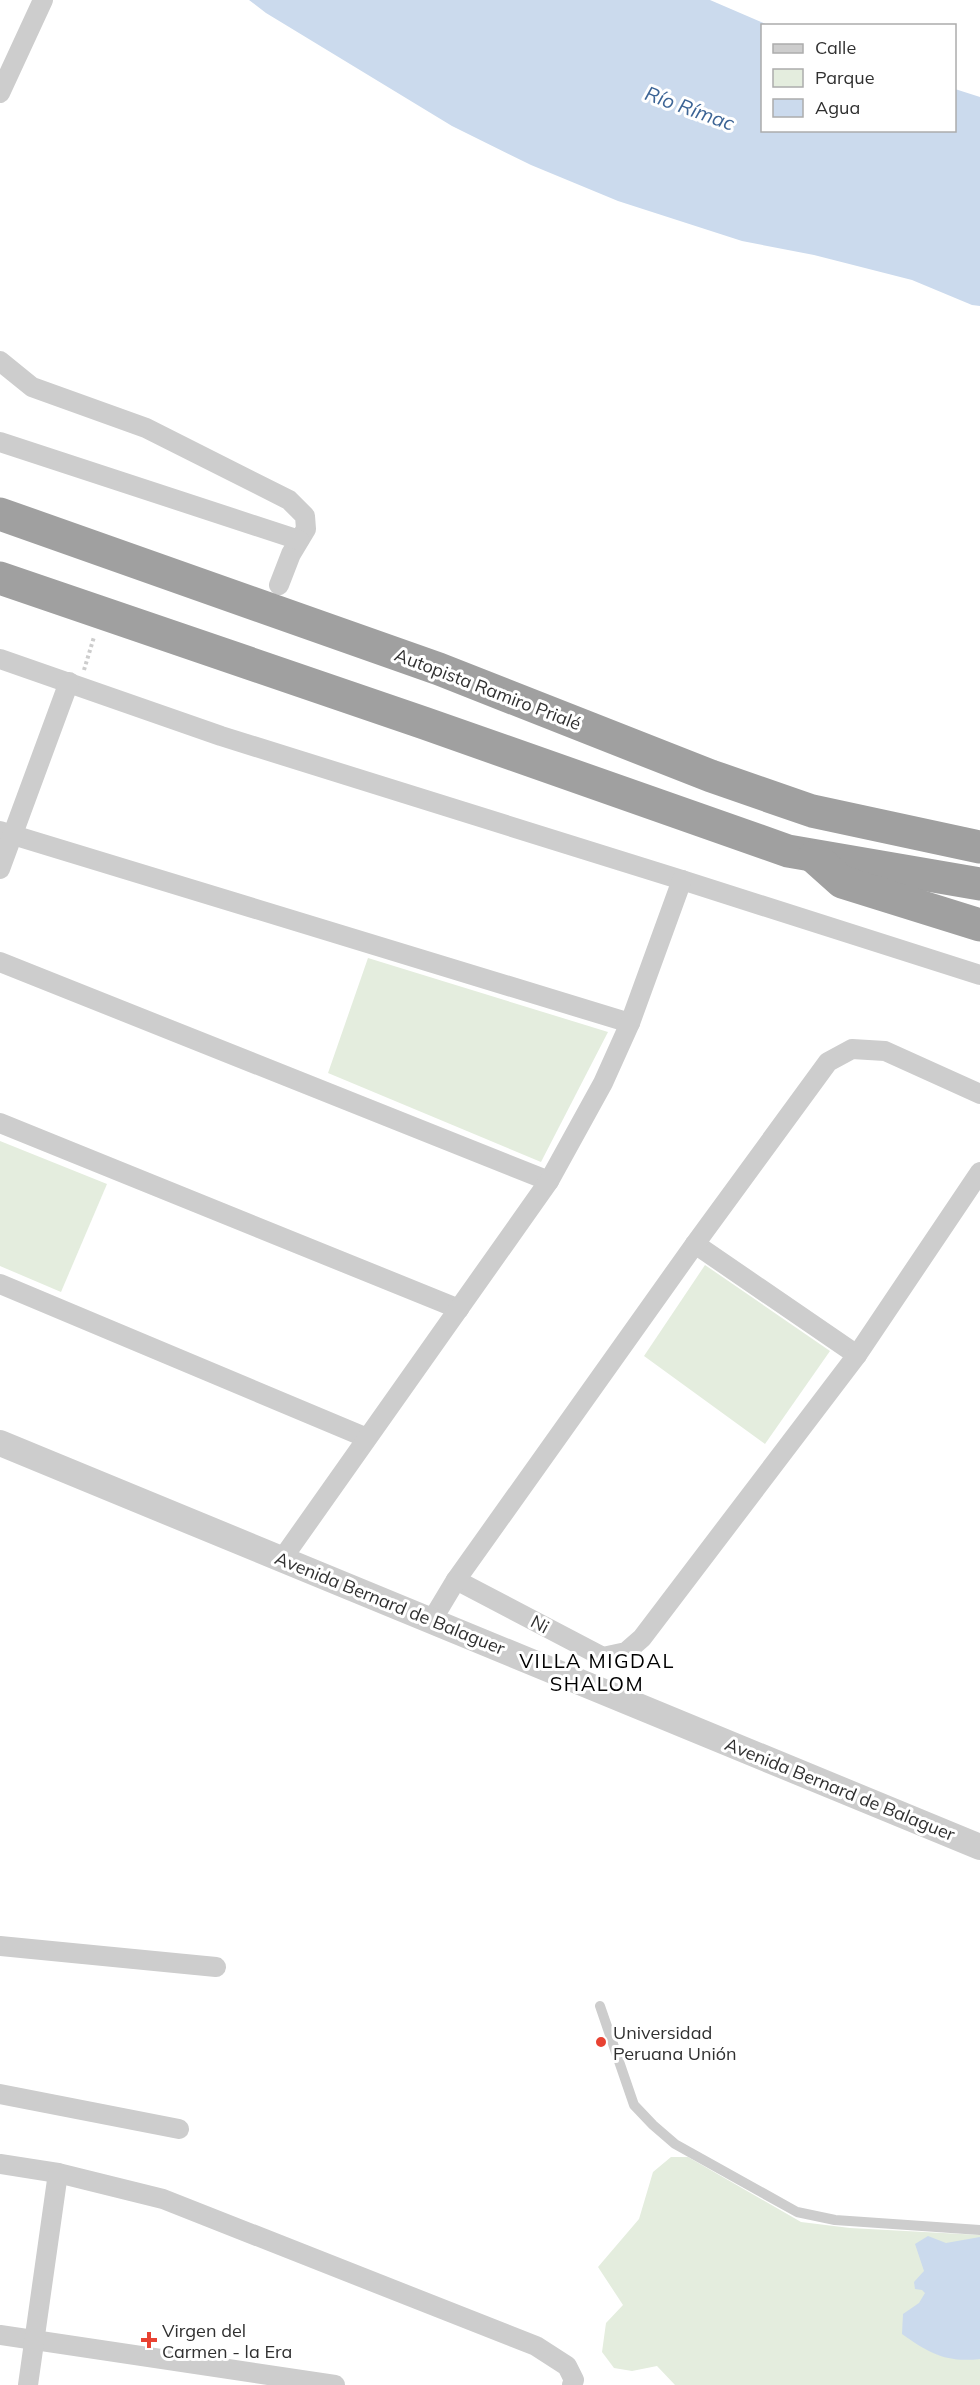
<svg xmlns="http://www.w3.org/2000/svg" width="980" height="2385" font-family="Mulish,sans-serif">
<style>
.green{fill:#e4edde}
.water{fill:#cbdaed}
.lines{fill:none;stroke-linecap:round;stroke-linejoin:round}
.path{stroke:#cdcdcd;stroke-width:4;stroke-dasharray:3 3;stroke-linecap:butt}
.service{stroke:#cdcdcd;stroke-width:10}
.minor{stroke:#cdcdcd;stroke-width:20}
.tertiary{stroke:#cdcdcd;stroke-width:26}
.trunk{stroke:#a0a0a0;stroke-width:33}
.poi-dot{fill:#e84232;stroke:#fff;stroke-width:2}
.labels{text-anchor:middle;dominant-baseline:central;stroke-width:6;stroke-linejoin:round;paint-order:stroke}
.street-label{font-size:18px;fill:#303030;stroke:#fff}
.poi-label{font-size:18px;fill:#303030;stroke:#fff;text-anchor:start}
.water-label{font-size:20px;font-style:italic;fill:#3c6495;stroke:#fff}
.neighbourhood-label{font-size:20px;letter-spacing:1.5px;fill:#000;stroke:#fff}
</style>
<rect width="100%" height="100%" fill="#fff"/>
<g class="green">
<path d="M368 958 608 1032 541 1162 328 1073Z"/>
<path d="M0 1141 107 1184 61 1292 0 1266Z"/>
<path d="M705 1265 830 1351 765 1444 644 1356Z"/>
<path d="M671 2157H688L801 2222 850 2228 980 2235V2385H675L657 2366 632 2371 614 2368 602 2352 606 2323 623 2305 598 2267 639 2219 653 2172Z"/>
</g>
<g class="water">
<path d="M249 0H710L768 25 762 26V130H954L955 89 980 97V306L972 305 912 280 814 255 742 241 618 201 531 165 452 126 266 13Z"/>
<path d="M928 2236 946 2243 980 2237V2359C946 2363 929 2353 902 2334L903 2314 919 2303 925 2293 922 2290 915 2289 914 2282 924 2271 915 2244Z"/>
</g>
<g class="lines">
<path class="path" d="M84 670 94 637"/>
<path class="service" d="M600 2006 634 2105 653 2125 675 2144 797 2212 835 2220 980 2230"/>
<g class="minor">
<path d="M0 93 43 0"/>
<path d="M0 361 32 387 146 428 289 500 305 516 306 529 291 554 279 585"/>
<path d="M0 442 299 540"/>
<path d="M0 659 221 736 682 880 980 975"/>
<path d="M0 831 630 1023"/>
<path d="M0 869 69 682"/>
<path d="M0 962 549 1181"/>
<path d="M0 1123 459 1309"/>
<path d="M695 1244 857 1355"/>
<path d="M0 1284 367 1438"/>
<path d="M282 1559 549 1181 603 1083 630 1023 682 880"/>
<path d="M456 1580 603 1657 626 1652 642 1638 857 1355 980 1172"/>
<path d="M432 1620 456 1580 695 1244 828 1062 852 1049 885 1051 980 1094"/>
<path d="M0 1946 216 1967"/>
<path d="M0 2094 179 2129"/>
<path d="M0 2164 58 2173 163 2199 536 2346 567 2366 574 2380 572 2385"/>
<path d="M0 2335 335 2385"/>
<path d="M28 2385 58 2173"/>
</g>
<path class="tertiary" d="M0 1443 980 1847"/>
<g class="trunk">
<path d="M0 514 439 669 711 776 812 811 980 847"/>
<path d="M0 578 424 723 788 851 980 884"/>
<path d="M814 857 842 882 980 925"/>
</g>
</g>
<g class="poi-dot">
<circle cx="601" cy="2042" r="6"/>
<path d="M146 2331h6v6h6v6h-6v6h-6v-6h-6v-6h6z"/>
</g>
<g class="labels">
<g class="street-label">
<text transform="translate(488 689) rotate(21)">Autopista Ramiro Prialé</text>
<text transform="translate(390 1603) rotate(22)">Avenida Bernard de Balaguer</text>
<text transform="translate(540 1624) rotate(28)">Ni</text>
<text transform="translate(840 1789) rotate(22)">Avenida Bernard de Balaguer</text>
</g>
<g class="poi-label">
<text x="613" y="2032">Universidad<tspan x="613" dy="21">Peruana Unión</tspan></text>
<text x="162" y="2330">Virgen del<tspan x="162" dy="21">Carmen - la Era</tspan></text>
</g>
<g class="water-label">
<text transform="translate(690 108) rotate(20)">Río Rímac</text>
</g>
<g class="neighbourhood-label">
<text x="597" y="1660">VILLA MIGDAL<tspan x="597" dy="23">SHALOM</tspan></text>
</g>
</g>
<rect x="761" y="24" width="195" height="108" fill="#ffffff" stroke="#acacac" stroke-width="1.5"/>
<rect x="773" y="44" width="30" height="9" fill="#cdcdcd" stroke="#acacac" stroke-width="1.5"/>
<text x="815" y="54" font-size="18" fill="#303030">Calle</text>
<rect x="773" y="69" width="30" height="18" fill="#e4edde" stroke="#acacac" stroke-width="1.5"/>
<text x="815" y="84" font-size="18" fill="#303030">Parque</text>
<rect x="773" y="99" width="30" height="18" fill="#cbdaed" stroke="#acacac" stroke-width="1.5"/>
<text x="815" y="114" font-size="18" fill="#303030">Agua</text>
</svg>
